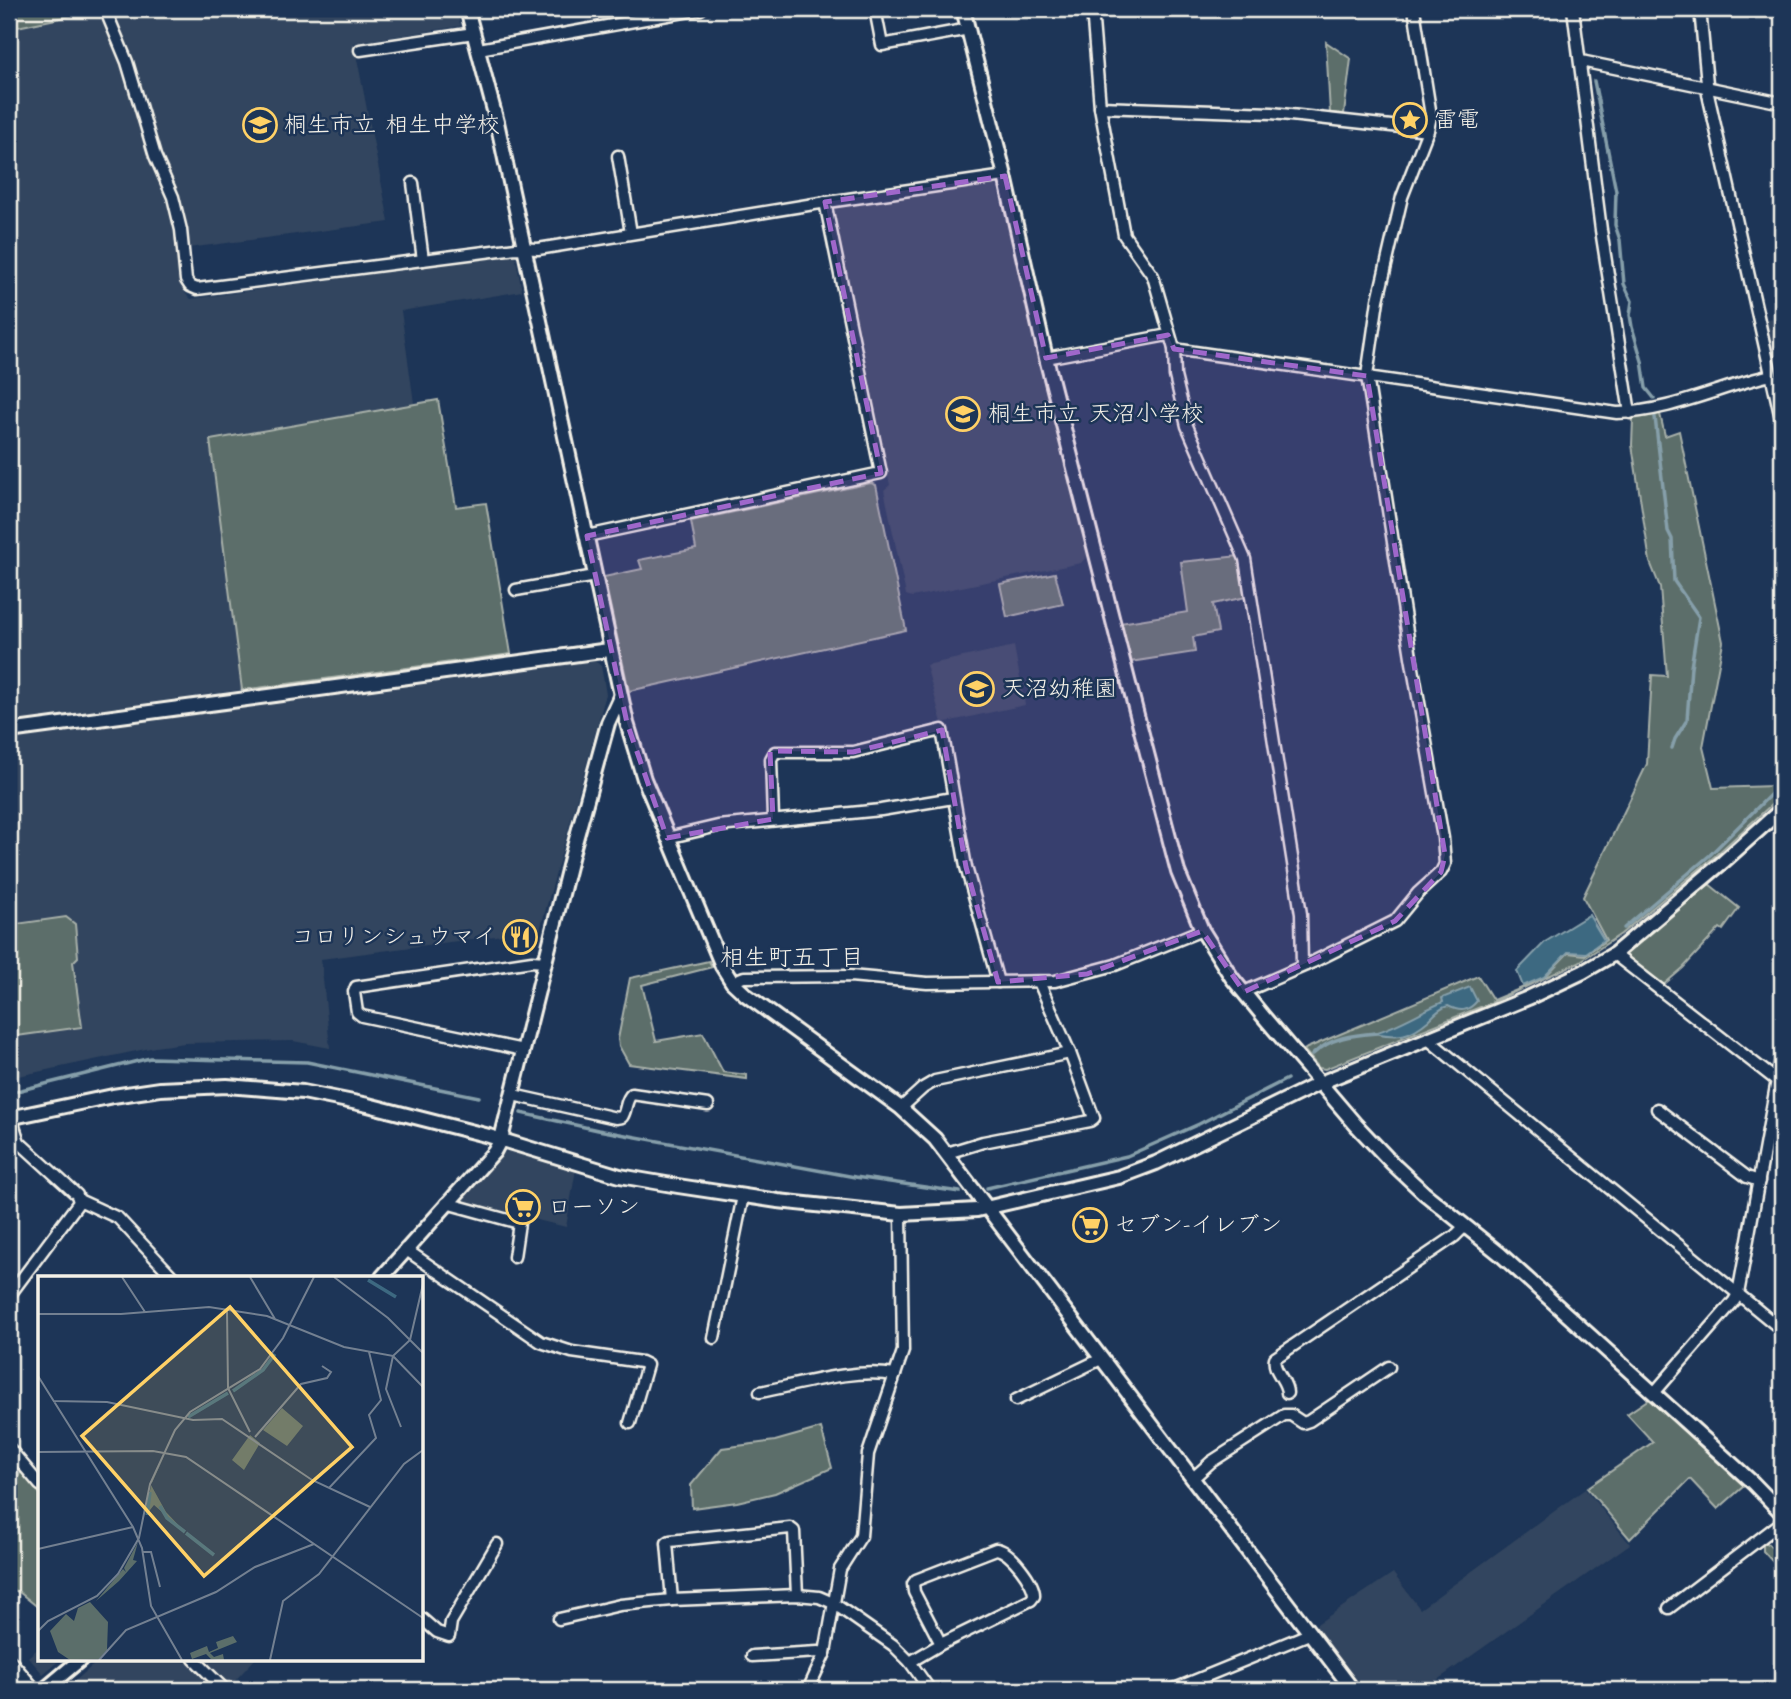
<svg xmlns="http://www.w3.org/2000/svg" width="1791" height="1699" font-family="'Architects Daughter','Klee One',sans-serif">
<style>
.built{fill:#32455e}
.green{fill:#5b6e6a;stroke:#a8b0a9;stroke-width:2}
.water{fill:#3d6981;stroke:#869faa;stroke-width:2}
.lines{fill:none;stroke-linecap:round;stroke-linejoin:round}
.stream{stroke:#869faa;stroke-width:3.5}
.street-casing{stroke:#f4f1e8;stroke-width:15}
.secondary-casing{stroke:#f4f1e8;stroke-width:18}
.primary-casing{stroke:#f4f1e8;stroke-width:19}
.street{stroke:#1d3557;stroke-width:10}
.secondary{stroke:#1d3557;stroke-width:12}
.primary{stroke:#1d3557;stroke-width:14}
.marked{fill:#9f67cb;fill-opacity:0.2;stroke:#9f67cb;stroke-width:5;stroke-dasharray:14 9;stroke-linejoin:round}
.labels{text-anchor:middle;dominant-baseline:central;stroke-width:5;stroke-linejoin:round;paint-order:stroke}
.poi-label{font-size:23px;fill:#f4f1e8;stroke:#1d3557;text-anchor:start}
.neighbourhood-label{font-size:24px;fill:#f4f1e8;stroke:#1d3557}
.inset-river{fill:none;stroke:#3d6981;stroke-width:3.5}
.inset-road{fill:none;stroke:#738091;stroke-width:2}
.view{fill:#ffd166;fill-opacity:0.15;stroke:#ffd166;stroke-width:3.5}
.inset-edge{fill:none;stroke:#f4f1e8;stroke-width:3.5}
</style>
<rect width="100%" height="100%" fill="#1d3557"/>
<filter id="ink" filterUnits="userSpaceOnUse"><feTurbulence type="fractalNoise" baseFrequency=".0143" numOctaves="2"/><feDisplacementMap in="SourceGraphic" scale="14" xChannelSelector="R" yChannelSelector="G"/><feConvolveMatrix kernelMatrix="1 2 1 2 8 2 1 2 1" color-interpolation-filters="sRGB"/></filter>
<g filter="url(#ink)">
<g class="built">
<path d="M9 9H14L17 27 100 10 122 68 149 159 170 203 185 293 191 299 515 254 522 291 401 311 414 403 210 440 242 690 9 722Z"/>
<path d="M113 9H455L461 26 354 43 389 222 188 248 178 195 159 154 135 65Z"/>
<path d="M993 182 997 186 1087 556 1081 563 912 597 906 595 884 490 890 485 830 210 835 204Z"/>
<path d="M1782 311V389L1766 319 1776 318 1775 312Z"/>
<path d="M1014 646 1025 705 942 723 926 665Z"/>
<path d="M595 661 601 666 606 694 540 930 321 959 330 1048 293 1041 185 1043 155 1047 9 1078V740Z"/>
<path d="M514 1149 576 1169 566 1227 458 1201 502 1153Z"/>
<path d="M1585 1489 1630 1544 1423 1690H1363L1314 1626 1393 1573 1420 1609Z"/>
<path d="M40 1647V1659H61L43 1674 28 1657Z"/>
<path d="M100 1659H186L217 1690H65Z"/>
<path d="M202 1659H255L229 1687Z"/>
</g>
<g class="green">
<path d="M14 9H100V10L17 27Z"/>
<path d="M1326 42 1351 59 1344 114 1330 113Z"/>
<path d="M438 400 456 507 486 503 511 654 242 690 210 440Z"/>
<path d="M1660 414 1665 436 1679 431 1723 642 1703 747 1713 788 1773 786 1782 777V795L1715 856 1621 934 1579 962 1493 1002 1325 1069 1319 1068 1304 1050 1307 1048 1478 976 1493 1000 1543 979 1568 953 1585 955 1606 940 1583 897 1647 764 1652 675 1667 676 1660 587 1650 562 1632 445 1633 419Z"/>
<path d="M871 483 876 485 906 630 629 691 604 577 642 569 639 560 696 549 691 521Z"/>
<path d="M1239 556 1246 597 1213 604 1218 632 1193 637 1195 652 1130 662 1120 623 1188 612 1181 562Z"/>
<path d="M1055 573 1063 604 1007 617 1000 584Z"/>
<path d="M1709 884 1739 908 1723 930 1720 928 1683 968 1661 987 1624 959 1625 952Z"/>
<path d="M66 917 75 924 78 957 73 962 82 1027 9 1037V925Z"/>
<path d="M709 961 712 967 642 985 656 1041 703 1033 723 1072 747 1075V1079L629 1064 619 1046 618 1039 630 978Z"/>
<path d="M1649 1399 1744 1486 1718 1509 1690 1479 1630 1539 1587 1488 1653 1442 1627 1414Z"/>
<path d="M821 1428 832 1468 775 1493 737 1502 692 1508 691 1485 722 1448 775 1441Z"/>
<path d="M21 1471 40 1494V1609L19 1592 9 1589V1494Z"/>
<path d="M1766 1542 1781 1557 1774 1563 1763 1551V1544Z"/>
</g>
<g class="water">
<path d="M1589 915 1604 940 1586 953 1568 952 1544 977 1523 986 1517 971 1545 942Z"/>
<path d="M1470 987 1477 1001C1468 1012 1460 1012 1448 1006 1440 1008 1435 1014 1429 1020 1409 1037 1399 1038 1374 1033 1399 1026 1419 1012 1443 1002L1442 998Z"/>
</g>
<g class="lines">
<g class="stream">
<path d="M1594 81 1616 191 1615 225 1620 240 1624 284 1632 301 1630 315 1632 327 1642 361 1646 388 1654 398"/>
<path d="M1655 417 1668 531 1672 539 1674 581 1699 617 1691 667 1687 720 1675 739 1672 748"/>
<path d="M1624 928 1710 855 1782 783"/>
<path d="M1312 1055C1331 1037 1352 1035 1377 1033"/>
<path d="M9 1093 150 1058 307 1062 479 1097"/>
<path d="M521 1113 598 1130 855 1177 960 1192"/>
<path d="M987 1188 1127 1156 1199 1124 1287 1079"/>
</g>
<g class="street-casing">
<g id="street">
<path d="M105 9 127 62 155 156 173 197 181 230 186 280 190 286 197 289 516 248 538 249 814 204 1005 176"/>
<path d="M875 9 882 45 969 29"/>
<path d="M1092 9 1100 107 1124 235 1153 276 1174 349 1175 376 1187 426 1245 559 1301 914 1302 966"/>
<path d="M1573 9 1601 230 1630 413"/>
<path d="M1700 9 1708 94 1782 423"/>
<path d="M479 49 701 9"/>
<path d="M360 50 474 33"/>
<path d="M1581 61 1782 103"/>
<path d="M1100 107 1272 113 1428 130"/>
<path d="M618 156 631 233"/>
<path d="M413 183 423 260"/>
<path d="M1174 349 1617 413C1670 412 1719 387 1771 375"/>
<path d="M1046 358 1168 335"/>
<path d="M587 536 881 473 825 202"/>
<path d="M516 590 595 576"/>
<path d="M773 819 771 759 775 752H853L942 730 966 867 998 982"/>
<path d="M667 838 718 826 881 810 953 798"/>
<path d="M1614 954 1780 1083"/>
<path d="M732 982 744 977 850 976 927 983 1055 981 1115 965 1202 930"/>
<path d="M1244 992 1313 962 1395 921 1418 893 1441 872 1445 864 1443 838 1411 657 1367 376 1378 300 1402 197 1428 130 1431 116 1414 9"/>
<path d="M1429 1040 1782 1330"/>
<path d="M523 1050 362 1016 357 1012 354 992 356 987 532 961 544 962"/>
<path d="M513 1095 616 1118 622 1117C627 1110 625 1100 632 1094L708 1105"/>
<path d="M901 1108 923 1088 935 1081 1070 1053"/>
<path d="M1657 1109 1747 1177 1759 1181"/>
<path d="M947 1153 983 1142 1090 1121 1094 1118 1070 1053 1039 982"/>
<path d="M79 1200 118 1218 173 1277"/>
<path d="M446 1203 519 1223 514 1257"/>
<path d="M405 1249 541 1342 572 1352 641 1362 647 1365 630 1423"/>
<path d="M9 1296 79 1202 77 1195 19 1142 11 1117"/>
<path d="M714 1338 743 1196"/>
<path d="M760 1392C802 1384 852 1368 895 1375"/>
<path d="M1287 1393C1287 1380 1272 1371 1275 1358L1455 1236 1465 1226"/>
<path d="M1654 1393 1734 1301 1738 1294 1782 1053"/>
<path d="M1016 1400 1101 1359"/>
<path d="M9 1448 40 1485"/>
<path d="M1192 1479 1211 1462 1284 1415H1291L1303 1423 1309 1421 1389 1367"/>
<path d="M672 1600 667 1543 670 1541 790 1528 794 1531 797 1595"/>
<path d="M1669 1608 1782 1522"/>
<path d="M422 1619 437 1632 449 1636 451 1622 497 1544"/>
<path d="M559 1619 620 1605 672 1600 797 1595 819 1597 833 1603 893 1645 910 1662 930 1690"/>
<path d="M752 1656 818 1652 825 1653"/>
<path d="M194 1659 225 1690"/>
<path d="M910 1662 941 1644 1031 1600 1034 1596C1035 1583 1010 1550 996 1549L916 1580 913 1584 914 1592 941 1644"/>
<path d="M808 1690 825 1653 840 1569 861 1536 868 1454 903 1351 901 1214"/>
<path d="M1172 1690 1309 1634"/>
</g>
</g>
<g class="secondary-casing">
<g id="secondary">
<path d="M467 9 497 122 627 723 644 779 722 966 732 982 746 995 901 1108 935 1139 1353 1690"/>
<path d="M963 9 1005 176 1046 358 1130 688 1178 872 1202 930 1232 978 1263 1016 1356 1125 1392 1163 1424 1193 1500 1254 1753 1483 1782 1513"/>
<path d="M9 731 609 650"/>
<path d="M9 1118 113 1096 160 1089 227 1086 303 1092 368 1105 489 1136 620 1176 678 1186 778 1201 901 1214 977 1210 1119 1177 1156 1163 1320 1083 1528 998 1583 972 1614 954 1723 862 1782 809"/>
<path d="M382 1277 494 1152 501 1139 572 854 608 723 620 697"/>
<path d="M44 1690 81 1659"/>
</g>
</g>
<g class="primary-casing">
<path id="primary" d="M9 1662 33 1690"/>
</g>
<use href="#street" class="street"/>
<use href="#secondary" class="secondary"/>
<use href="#primary" class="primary"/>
</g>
</g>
<path class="marked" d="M1005 176 1046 358 1168 335 1174 349 1367 376 1445 855 1441 872 1395 921 1244 992 1202 931 1087 974 998 982 966 867 942 730 853 752 770 751 773 819 667 838 627 723 587 536 881 473 825 202Z"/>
<defs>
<g id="sight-ring" transform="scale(1.75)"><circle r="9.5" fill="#1d3557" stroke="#ffd166" stroke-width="1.5"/><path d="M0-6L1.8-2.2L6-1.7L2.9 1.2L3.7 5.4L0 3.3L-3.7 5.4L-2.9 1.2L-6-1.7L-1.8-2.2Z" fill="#ffd166"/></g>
<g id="school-ring" transform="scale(1.75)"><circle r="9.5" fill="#1d3557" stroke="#ffd166" stroke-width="1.5"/><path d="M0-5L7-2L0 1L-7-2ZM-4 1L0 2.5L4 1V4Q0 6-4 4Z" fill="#ffd166"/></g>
<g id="restaurant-ring" transform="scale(1.75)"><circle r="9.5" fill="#1d3557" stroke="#ffd166" stroke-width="1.5"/><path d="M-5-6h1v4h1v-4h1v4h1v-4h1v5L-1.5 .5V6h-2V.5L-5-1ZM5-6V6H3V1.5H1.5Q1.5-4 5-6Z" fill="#ffd166"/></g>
<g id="supermarket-ring" transform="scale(1.75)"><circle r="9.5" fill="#1d3557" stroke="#ffd166" stroke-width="1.5"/><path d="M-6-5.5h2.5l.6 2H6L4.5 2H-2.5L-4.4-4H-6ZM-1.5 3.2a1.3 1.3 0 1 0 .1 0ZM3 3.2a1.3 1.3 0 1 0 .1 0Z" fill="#ffd166"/></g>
</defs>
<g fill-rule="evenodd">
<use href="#sight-ring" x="1410" y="120"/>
<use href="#school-ring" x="260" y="125"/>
<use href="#school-ring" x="963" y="414"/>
<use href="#school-ring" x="977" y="689"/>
<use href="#restaurant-ring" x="520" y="937"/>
<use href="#supermarket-ring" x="523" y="1207"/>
<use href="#supermarket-ring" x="1090" y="1225"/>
</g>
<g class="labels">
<g class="poi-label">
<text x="1434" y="120">雷電</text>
<text x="284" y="125">桐生市立 相生中学校</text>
<text x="988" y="414">桐生市立 天沼小学校</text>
<text x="1002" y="689">天沼幼稚園</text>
<text x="496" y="937" text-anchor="end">コロリンシュウマイ</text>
<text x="548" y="1207">ローソン</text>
<text x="1114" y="1225">セブン-イレブン</text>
</g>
<g class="neighbourhood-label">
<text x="792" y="958">相生町五丁目</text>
</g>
</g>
<g transform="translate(38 1276)">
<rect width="385" height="385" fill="#1d3557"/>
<path d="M244 132 265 150 249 170 225 154ZM212 159 222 167 206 194 194 184ZM127 178 113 209 128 236 147 256 116 229 108 239 110 224 114 205ZM100 266 95 284 99 285 81 305 58 325 85 293 88 296 86 292ZM52 326 70 346 69 374 61 383 32 384 20 376 12 355 28 338 36 345 40 332ZM195 360 199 366 172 377 176 381 185 378 186 384 173 383 168 378 154 383 152 377 169 370 171 376 180 372 178 366Z" fill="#5b6e6a"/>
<path class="inset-river" d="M330 4 358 21M195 115 225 94 237 78M150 141 190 117M122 230 129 242 147 256M109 239 112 216M148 257 176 279"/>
<path class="inset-road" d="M84 1 107 36M212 1 237 43M296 1 350 42 385 77M189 34 190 112 212 156M0 38H83L171 31 229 40 306 71 355 80 372 64 385 8M355 80 385 111M355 80 348 113 363 151M0 100 95 251 104 272 113 330 144 384M15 125 69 126 155 144 184 143 274 204 332 231M217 161 263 108 289 102 293 96 284 90M0 176 115 175 148 181 385 342M291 212 338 162 331 139 343 124 331 76M0 273 95 251M105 276H113L122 311M0 355 10 345 59 320 80 298 101 262 112 208 137 154 152 136 222 93 245 62 276 1M61 384 88 354 178 316 217 291 276 268M232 384 245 325 281 298 366 188 385 174"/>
<path class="view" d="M192 31 314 171 166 300 44 160Z"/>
<rect width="385" height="385" class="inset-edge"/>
</g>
<rect width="1791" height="1699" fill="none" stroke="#1d3557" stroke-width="35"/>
<rect x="18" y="18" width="1756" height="1664" fill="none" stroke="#f4f1e8" stroke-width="2.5" filter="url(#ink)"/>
</svg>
